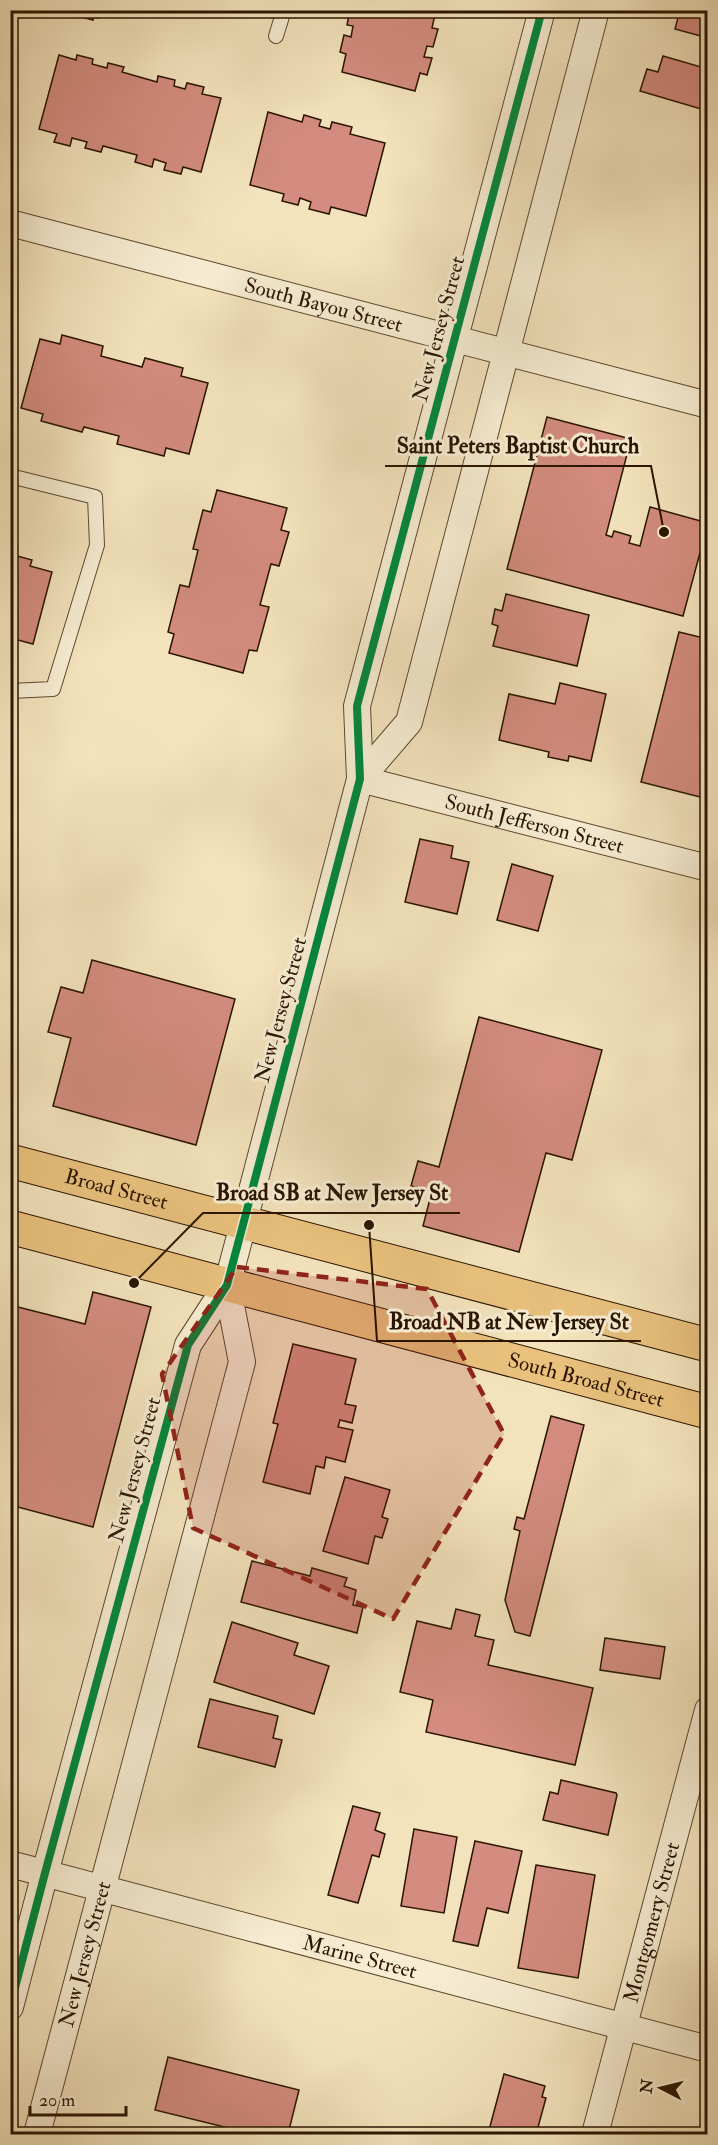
<svg xmlns="http://www.w3.org/2000/svg" width="718" height="2145" font-family="'IM FELL Double Pica',serif">
<style>
.building{fill:#d38c7f;stroke:#2a1400;stroke-width:1.5}
.lines{fill:none;stroke-linecap:round;stroke-linejoin:round}
.lane-casing{stroke:#5c482f;stroke-width:16}
.street-casing{stroke:#5c482f;stroke-width:28}
.primary-casing{stroke:#2a1400;stroke-width:35}
.lane{stroke:#f7edd3;stroke-width:14}
.street{stroke:#f7edd3;stroke-width:26}
.primary{stroke:#eac27e;stroke-width:33}
.cycleway-casing{stroke:#f7edd3;stroke-width:11}
.cycleway{stroke:#00873e;stroke-width:8}
.marked{fill:#8f2418;fill-opacity:0.2;stroke:#8f2418;stroke-width:4.5;stroke-dasharray:12 8;stroke-linejoin:round}
.labels{text-anchor:middle;dominant-baseline:central;stroke-width:6;stroke-linejoin:round;paint-order:stroke}
.street-label{font-size:21px;fill:#2a1400;stroke:#f7edd3}
.leader{fill:none;stroke:#2a1400;stroke-width:2}
.callout-dot{fill:#2a1400;stroke:#f7edd3;stroke-width:2}
.callout-label{font-size:22px;text-anchor:middle;font-weight:bold;fill:#2a1400;stroke:#f7edd3;stroke-width:6;stroke-linejoin:round;paint-order:stroke}
</style>
<rect width="100%" height="100%" fill="#f3e3bc"/>
<filter id="stains"><feTurbulence type="fractalNoise" baseFrequency=".00333" numOctaves="4"/><feColorMatrix values="0 0 0 0 .2 0 0 0 0 .09 0 0 0 0 .02 0 0 0 .5 -.17"/></filter>
<radialGradient id="worn" r=".72"><stop offset=".6" stop-color="#630" stop-opacity="0"/><stop offset="1" stop-color="#630" stop-opacity=".3"/></radialGradient>
<g class="building">
<path d="M71 10H100L98 18 94 17 93 20 74 15 75 11Z"/>
<path d="M350 10H436L432 28 438 29 433 47 427 46 424 57 432 58 427 75 420 73 415 91 342 72 346 54 340 52 344 35 351 37 353 26 347 25Z"/>
<path d="M680 10H708V38L675 29Z"/>
<path d="M59 55 76 60 77 55 93 59 92 64 107 68 108 63 124 67 122 72 157 82 158 76 175 80 174 86 185 89 187 83 204 87 202 94 221 98 201 172 183 167 181 174 164 170 166 163 154 159 152 167 135 162 137 155 103 146 101 152 85 148 87 142 72 138 70 146 54 142 57 134 39 129Z"/>
<path d="M663 56 708 69V111L640 91 647 69 658 72Z"/>
<path d="M268 112 302 122 304 115 321 120 319 126 330 129 332 122 352 127 350 134 385 143 366 216 331 207 329 214 309 209 311 202 300 198 298 205 282 201 284 194 250 185Z"/>
<path d="M62 335 103 346 101 356 142 367 145 358 183 368 181 376 208 383 189 454 166 448 164 456 117 444 119 436 84 427 82 432 41 421 43 414 21 408 40 339 60 344Z"/>
<path d="M547 417 631 439 606 535 612 537 614 531 631 536 629 543 640 546 650 507 708 523 683 616 507 569Z"/>
<path d="M217 490 287 508 281 530 289 532 279 566 271 564 260 605 269 607 257 651 249 650 243 673 169 653 174 634 168 632 180 585 189 587 198 550 193 549 203 510 211 512Z"/>
<path d="M10 554 32 560 30 566 52 572 33 644 10 638Z"/>
<path d="M506 594 589 615 577 666 493 646 498 626 492 624 495 609 502 611Z"/>
<path d="M679 632 708 639V799L641 782Z"/>
<path d="M560 683 606 694 591 761 569 756 568 761 548 757 549 752 499 740 509 694 555 704Z"/>
<path d="M420 839 453 846 451 858 469 862 457 914 405 902Z"/>
<path d="M512 864 553 876 538 931 497 920Z"/>
<path d="M92 960 235 999 196 1145 53 1106 71 1038 48 1032 61 987 83 993Z"/>
<path d="M479 1017 602 1050 572 1160 546 1153 519 1252 423 1226 432 1191 411 1186 418 1161 439 1167Z"/>
<path d="M93 1292 151 1307 93 1527 10 1505V1447L17 1422 10 1421V1305L85 1324Z"/>
<path d="M293 1344 356 1359 345 1404 356 1406 352 1423 340 1420 338 1427 353 1430 345 1462 326 1457 324 1468 316 1466 310 1494 263 1482 278 1424 273 1423Z"/>
<path d="M551 1416 584 1425 530 1636 515 1632 505 1600 520 1531 514 1529 517 1517 524 1519Z"/>
<path d="M345 1477 390 1490 382 1517 388 1519 382 1538 375 1536 368 1564 323 1551Z"/>
<path d="M252 1561 310 1576 312 1568 347 1578 344 1586 356 1590 353 1605 363 1607 357 1633 241 1602Z"/>
<path d="M456 1609 480 1615 475 1636 494 1640 488 1665 593 1688 575 1765 426 1732 433 1700 400 1692 417 1621 451 1629Z"/>
<path d="M232 1622 298 1643 294 1655 329 1666 314 1714 214 1682Z"/>
<path d="M605 1638 665 1647 660 1679 600 1670Z"/>
<path d="M210 1699 278 1716 273 1738 282 1740 275 1767 198 1747Z"/>
<path d="M561 1780 616 1793 617 1795 608 1835 543 1820 550 1792 558 1794Z"/>
<path d="M353 1806 380 1813 375 1830 385 1834 379 1857 372 1855 358 1903 328 1895Z"/>
<path d="M414 1829 457 1837 444 1913 401 1906Z"/>
<path d="M475 1841 522 1851 508 1913 487 1908 478 1946 453 1941Z"/>
<path d="M536 1865 595 1875 578 1978 518 1968Z"/>
<path d="M168 2057 299 2090 288 2134H253L155 2110Z"/>
<path d="M504 2074 545 2086 542 2097 546 2098 537 2131 533 2129 532 2134H488Z"/>
</g>
<g class="lines">
<g class="lane-casing">
<g id="lane">
<path d="M276 36 284 10"/>
<path d="M10 476 95 497 97 545 53 689 10 691"/>
</g>
</g>
<g class="street-casing">
<g id="street">
<path id="s1" d="M10 223 708 405"/>
<path d="M360 779 409 722 596 10"/>
<path id="s2" d="M360 779 708 868"/>
<path id="s3" d="M10 1864 708 2049"/>
<path d="M10 2007 45 1873 188 1345 227 1285 244 1221 360 779 357 706 542 10"/>
<path id="s4" d="M37 2134 242 1362 227 1285"/>
<path id="s5" d="M595 2134 708 1710"/>
</g>
</g>
<g class="primary-casing">
<g id="primary">
<path id="s6" d="M10 1161 708 1345"/>
<path id="s7" d="M10 1227 708 1412"/>
</g>
</g>
<use href="#lane" class="lane"/>
<use href="#street" class="street"/>
<use href="#primary" class="primary"/>
<g class="cycleway-casing">
<path id="cycleway" d="M10 2007 45 1873 188 1345 227 1285 244 1221 360 779 357 706 542 10"/>
</g>
<use href="#cycleway" class="cycleway"/>
</g>
<path class="marked" d="M237 1267 427 1289 504 1434 393 1619 193 1528 162 1374Z"/>
<g class="labels">
<g class="street-label">
<text stroke="none"><textPath href="#s1" startOffset="324">South Bayou Street</textPath></text>
<text transform="translate(439 329) rotate(-75)">New Jersey Street</text>
<text stroke="none"><textPath href="#s2" startOffset="180">South Jefferson Street</textPath></text>
<text transform="translate(281 1010) rotate(-75)">New Jersey Street</text>
<text stroke="none"><textPath href="#s6" startOffset="110">Broad Street</textPath></text>
<text stroke="none"><textPath href="#s7" startOffset="596">South Broad Street</textPath></text>
<text transform="translate(135 1470) rotate(-75)">New Jersey Street</text>
<text stroke="none"><textPath href="#s5" startOffset="219">Montgomery Street</textPath></text>
<text stroke="none"><textPath href="#s4" startOffset="186">New Jersey Street</textPath></text>
<text stroke="none"><textPath href="#s3" startOffset="362">Marine Street</textPath></text>
</g>
</g>
<path class="leader" d="M664 532L651 466H385M134 1283L203 1213H460M369 1225L377 1341H641"/>
<g class="callout-dot">
<circle cx="664" cy="532" r="6"/>
<circle cx="134" cy="1283" r="6"/>
<circle cx="369" cy="1225" r="6"/>
</g>
<g class="callout-label">
<text x="518" y="453">Saint Peters Baptist Church</text>
<text x="332" y="1200">Broad SB at New Jersey St</text>
<text x="509" y="1329">Broad NB at New Jersey St</text>
</g>
<rect width="718" height="2145" fill="none" stroke="#f3e3bc" stroke-width="36"/>
<rect x="12" y="12" width="694" height="2121" fill="none" stroke="#2a1400" stroke-width="3"/>
<rect x="18" y="18" width="682" height="2109" fill="none" stroke="#2a1400" stroke-width="1.5"/>
<g transform="translate(661 2088) rotate(277)" stroke="#f7edd3" stroke-width="4.5" paint-order="stroke">
<path d="M0-4.5L10 22L0 15L-10 22Z" fill="#2a1400"/>
<text y="-9" font-size="16" font-weight="bold" text-anchor="middle" fill="#2a1400">N</text>
</g>
<path d="M30 2106v9h96v-9" fill="none" stroke="#2a1400" stroke-width="3"/>
<text x="39" y="2106" font-size="18" fill="#2a1400" stroke="#f7edd3" stroke-width="4.5" paint-order="stroke">20 m</text>
<rect width="100%" height="100%" filter="url(#stains)"/>
<rect width="100%" height="100%" fill="url(#worn)"/>
</svg>
